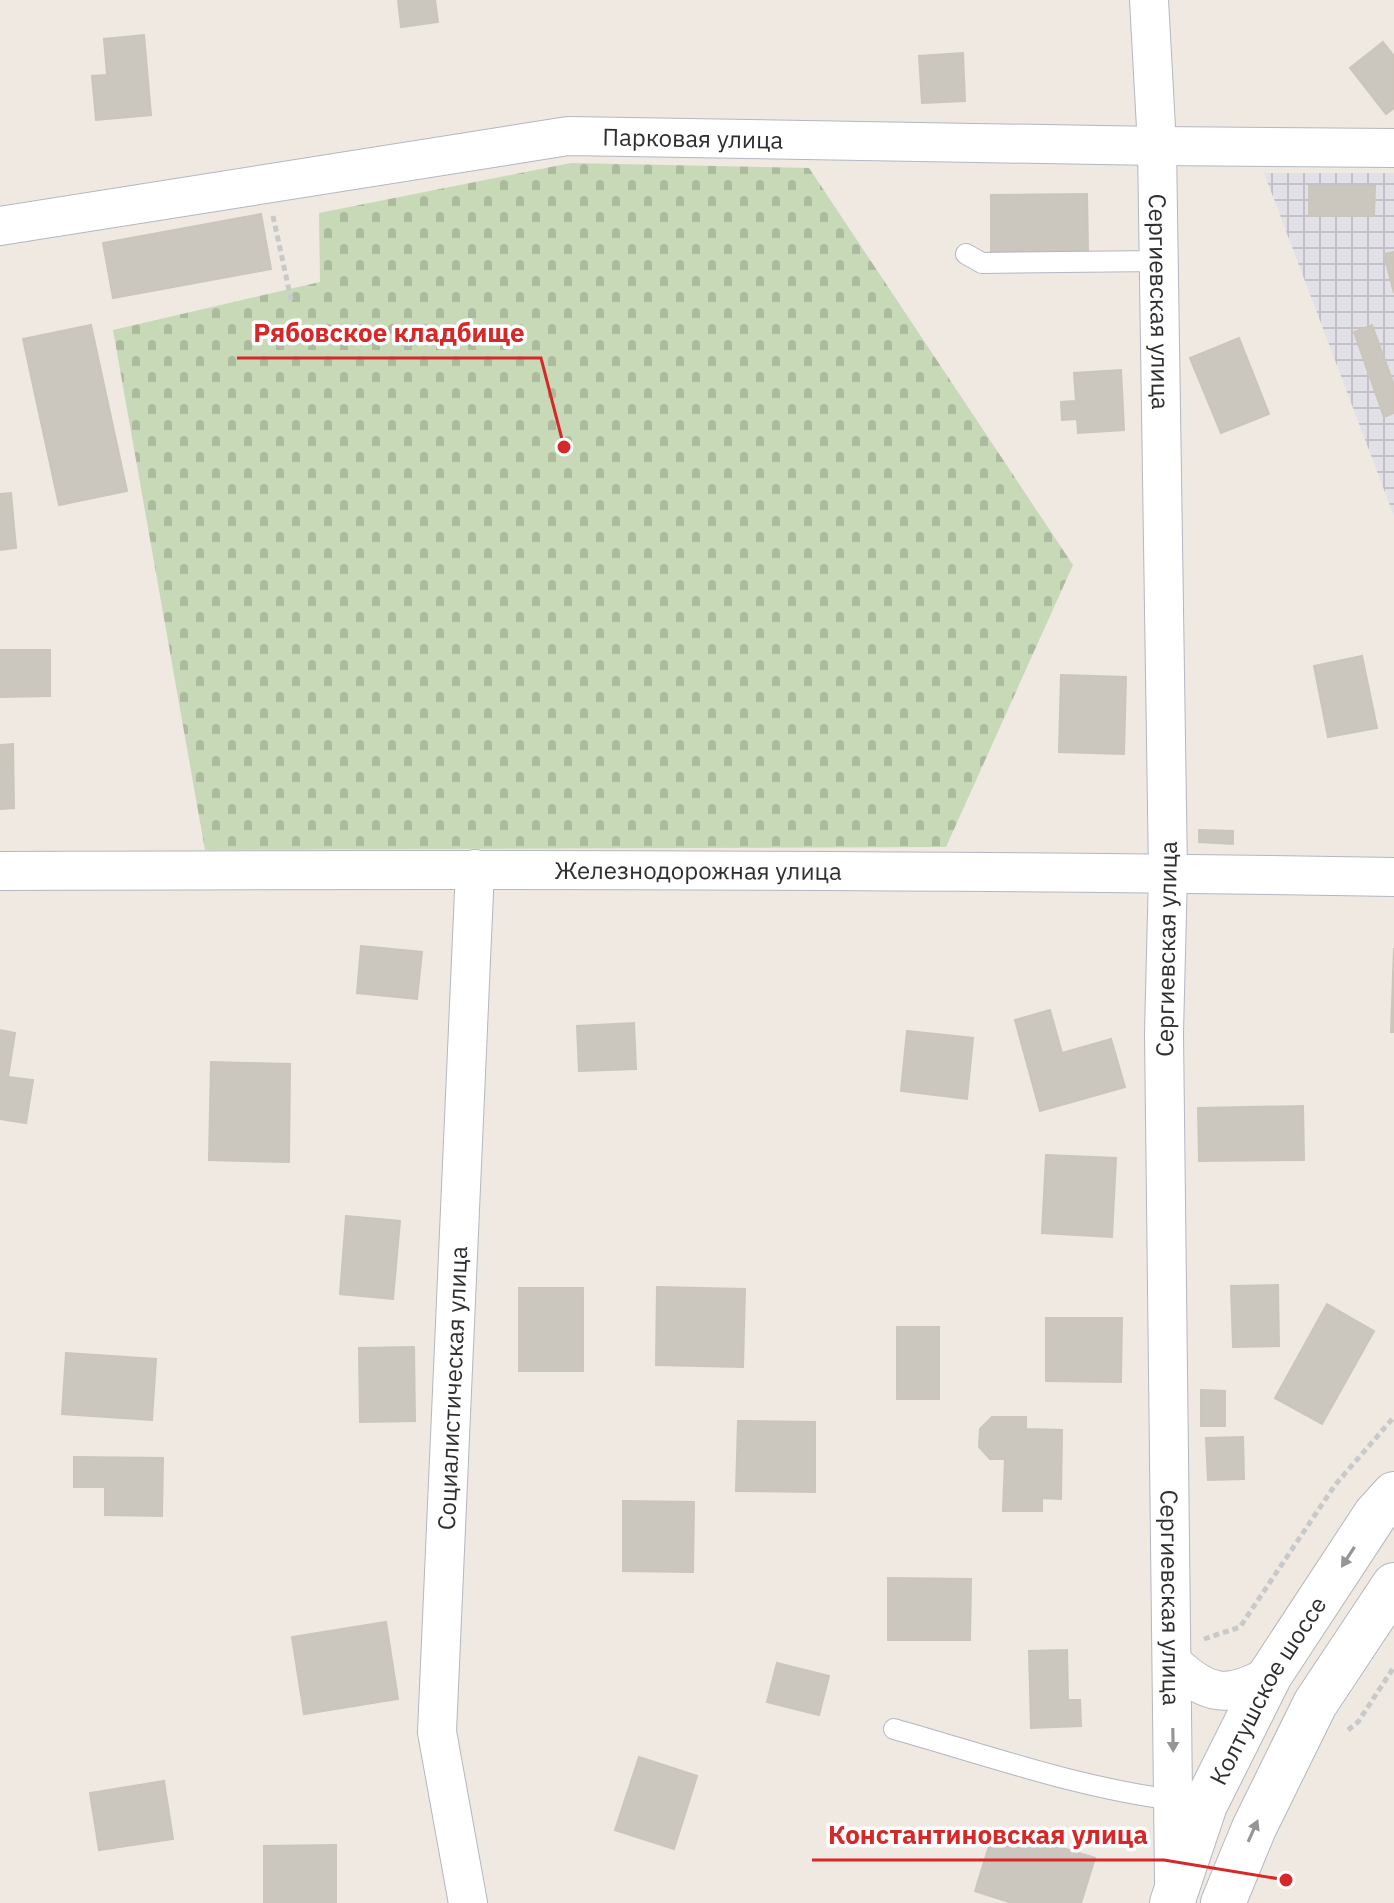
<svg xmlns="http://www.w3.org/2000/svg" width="1394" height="1903" font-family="'IBM Plex Sans',sans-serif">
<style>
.industrial{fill:url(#industrial-grid)}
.cemetery{fill:url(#cemetery-stones)}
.building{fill:#cbc7bf;stroke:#cbc5ba;stroke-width:2}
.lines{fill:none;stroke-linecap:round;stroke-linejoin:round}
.service-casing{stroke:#b4b7c1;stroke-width:22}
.minor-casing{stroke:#b4b7c1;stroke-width:40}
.secondary-casing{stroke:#b4b7c1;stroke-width:46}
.path{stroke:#c9c9c9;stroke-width:5;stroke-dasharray:6 4;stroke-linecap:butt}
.service{stroke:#fff;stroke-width:20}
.minor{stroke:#fff;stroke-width:38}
.secondary{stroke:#fff;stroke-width:44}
.oneway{fill:#969696}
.labels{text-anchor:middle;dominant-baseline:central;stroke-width:7;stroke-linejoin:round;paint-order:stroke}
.street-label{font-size:24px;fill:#2e2e2e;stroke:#fff}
.leader{fill:none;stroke:#d62828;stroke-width:3}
.callout-dot{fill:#d62828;stroke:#fff;stroke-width:3}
.callout-label{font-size:26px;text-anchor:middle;font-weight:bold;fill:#d62828;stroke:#fff;stroke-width:7;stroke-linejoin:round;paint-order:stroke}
</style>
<defs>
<pattern id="industrial-grid" width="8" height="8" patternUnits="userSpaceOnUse" patternTransform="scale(2)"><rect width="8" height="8" fill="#e3e1e8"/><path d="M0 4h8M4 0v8" fill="none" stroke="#c3c1c7"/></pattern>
<pattern id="cemetery-stones" width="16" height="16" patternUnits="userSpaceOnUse" patternTransform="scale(2)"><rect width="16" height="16" fill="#c8d9b8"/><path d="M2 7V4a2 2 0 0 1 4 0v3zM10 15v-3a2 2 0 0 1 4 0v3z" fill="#acbb9e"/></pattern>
</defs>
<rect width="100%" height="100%" fill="#efe9e1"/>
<path class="industrial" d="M1264 173H1394V516Z"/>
<path class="cemetery" d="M571 163 809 168 1073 565 946 847 205 850 113 330 320 282 319 213Z"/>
<g class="building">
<path d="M398 0H435L438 22 401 27Z"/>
<path d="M144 35 151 115 96 120 92 76 107 75 104 39Z"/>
<path d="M1383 42 1394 56V108L1386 114 1350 68Z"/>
<path d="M963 53 965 101 922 103 919 56Z"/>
<path d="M1309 186H1375L1374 216H1309Z"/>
<path d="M1087 194 1088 251 991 252V195Z"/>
<path d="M261 214 271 269 113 298 103 243Z"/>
<path d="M1394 252V293L1384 254Z"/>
<path d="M91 325 127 491 59 505 23 339Z"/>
<path d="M1372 325 1394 385V413L1384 417 1354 332Z"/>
<path d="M1239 338 1269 414 1221 433 1190 358Z"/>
<path d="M1121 370 1124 430 1078 433 1077 419 1062 420 1061 402 1076 401 1074 373Z"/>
<path d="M11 493 16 548 0 550V494Z"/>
<path d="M0 650H50V696L0 697Z"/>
<path d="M1362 656 1377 728 1328 737 1314 666Z"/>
<path d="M1061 675 1126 677 1124 754 1059 752Z"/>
<path d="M13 744 14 808 0 809V745Z"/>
<path d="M1199 830 1233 831V844L1199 842Z"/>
<path d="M361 946 422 952 417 999 357 993Z"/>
<path d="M1394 948V1032H1391Z"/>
<path d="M1050 1010 1062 1053 1111 1039 1125 1087 1040 1111 1015 1020Z"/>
<path d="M634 1023 636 1069 579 1071 577 1026Z"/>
<path d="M0 1030 15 1033 8 1077 33 1080 26 1123 0 1119Z"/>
<path d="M907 1031 973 1038 967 1099 901 1091Z"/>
<path d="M211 1062 290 1064 289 1162 209 1160Z"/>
<path d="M1303 1106 1304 1160 1199 1161 1198 1108Z"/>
<path d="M1046 1155 1116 1158 1112 1237 1042 1233Z"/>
<path d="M346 1216 400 1221 393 1299 340 1294Z"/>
<path d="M1278 1285 1279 1346 1233 1347 1231 1286Z"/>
<path d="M657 1287 745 1289 743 1367 656 1365Z"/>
<rect x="519" y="1288" width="64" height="83"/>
<path d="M1327 1304 1374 1331 1322 1424 1275 1398Z"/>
<path d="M1046 1318H1122L1121 1382 1046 1381Z"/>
<rect x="897" y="1327" width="42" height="72"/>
<path d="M414 1347 415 1421 360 1422 359 1348Z"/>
<path d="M66 1353 156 1359 152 1420 62 1414Z"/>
<path d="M1201 1390 1225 1391V1426H1201Z"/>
<path d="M992 1417H1026V1429L1062 1430 1061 1499 1042 1498V1511H1003L1005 1459H990L979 1447 980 1429Z"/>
<path d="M738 1421 815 1422V1492L736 1491Z"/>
<path d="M1243 1437 1244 1479 1208 1480 1206 1438Z"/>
<path d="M74 1457 163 1458 162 1516 105 1515V1487H74Z"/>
<path d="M623 1501 694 1502 693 1572 623 1571Z"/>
<path d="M888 1578 971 1579 970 1640H888Z"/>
<path d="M386 1622 398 1699 304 1714 292 1637Z"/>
<path d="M1067 1650 1068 1700H1080L1081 1726 1031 1728 1029 1651Z"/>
<path d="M777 1663 829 1676 819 1715 767 1702Z"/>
<path d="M639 1757 697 1776 674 1849 615 1830Z"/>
<path d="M164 1781 173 1839 99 1850 90 1793Z"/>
<path d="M995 1827 1095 1858 1081 1903H1012L975 1891Z"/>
<path d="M336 1845V1903H264V1846Z"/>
</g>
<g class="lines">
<g class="service-casing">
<g id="service">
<path d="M966 254 982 263 1159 261"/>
<path d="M894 1729C986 1755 1079 1788 1174 1800"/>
</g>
</g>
<g class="minor-casing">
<g id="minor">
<path id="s1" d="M1149 0 1157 146 1168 873 1164 1033 1174 1881"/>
<path id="s2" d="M0 226 568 136 1157 146 1394 148"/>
<path id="s3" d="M0 871C465 869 929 869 1394 877"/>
<path d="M1172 1662C1207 1696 1228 1699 1270 1675"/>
<path id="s4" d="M468 1903 437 1732 475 869"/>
</g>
</g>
<g class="secondary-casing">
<g id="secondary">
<path id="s5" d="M1172 1903 1205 1805 1270 1675 1375 1515 1394 1494"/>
<path d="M1223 1903 1254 1828 1315 1704 1394 1585"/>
</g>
</g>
<g class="path">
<path d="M273 216 292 304"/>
<path d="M1204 1639 1240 1627 1335 1485 1394 1417"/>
<path d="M1348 1730 1358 1722 1394 1667"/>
</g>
<use href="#service" class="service"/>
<use href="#minor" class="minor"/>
<use href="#secondary" class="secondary"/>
</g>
<defs><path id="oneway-solid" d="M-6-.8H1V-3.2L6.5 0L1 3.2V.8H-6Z" transform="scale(2)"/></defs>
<g class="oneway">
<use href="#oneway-solid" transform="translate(1348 1557) rotate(123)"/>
<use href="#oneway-solid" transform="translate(1173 1740) rotate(89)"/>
<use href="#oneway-solid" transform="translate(1253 1831) rotate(-66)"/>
</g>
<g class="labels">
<g class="street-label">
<text stroke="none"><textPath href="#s2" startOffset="700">Парковая улица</textPath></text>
<text stroke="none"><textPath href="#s1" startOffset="302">Сергиевская улица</textPath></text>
<text stroke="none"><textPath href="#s3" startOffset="698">Железнодорожная улица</textPath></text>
<text transform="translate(1166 949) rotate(-89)">Сергиевская улица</text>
<text stroke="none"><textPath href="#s4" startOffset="518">Социалистическая улица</textPath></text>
<text stroke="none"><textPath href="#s1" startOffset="1598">Сергиевская улица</textPath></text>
<text stroke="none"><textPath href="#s5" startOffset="234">Колтушское шоссе</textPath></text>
</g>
</g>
<path class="leader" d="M564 447L541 358H237M1286 1880L1164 1860H812"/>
<g class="callout-dot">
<circle cx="564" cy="447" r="8"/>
<circle cx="1286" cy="1880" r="8"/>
</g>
<g class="callout-label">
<text x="389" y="342">Рябовское кладбище</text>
<text x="988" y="1844">Константиновская улица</text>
</g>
</svg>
